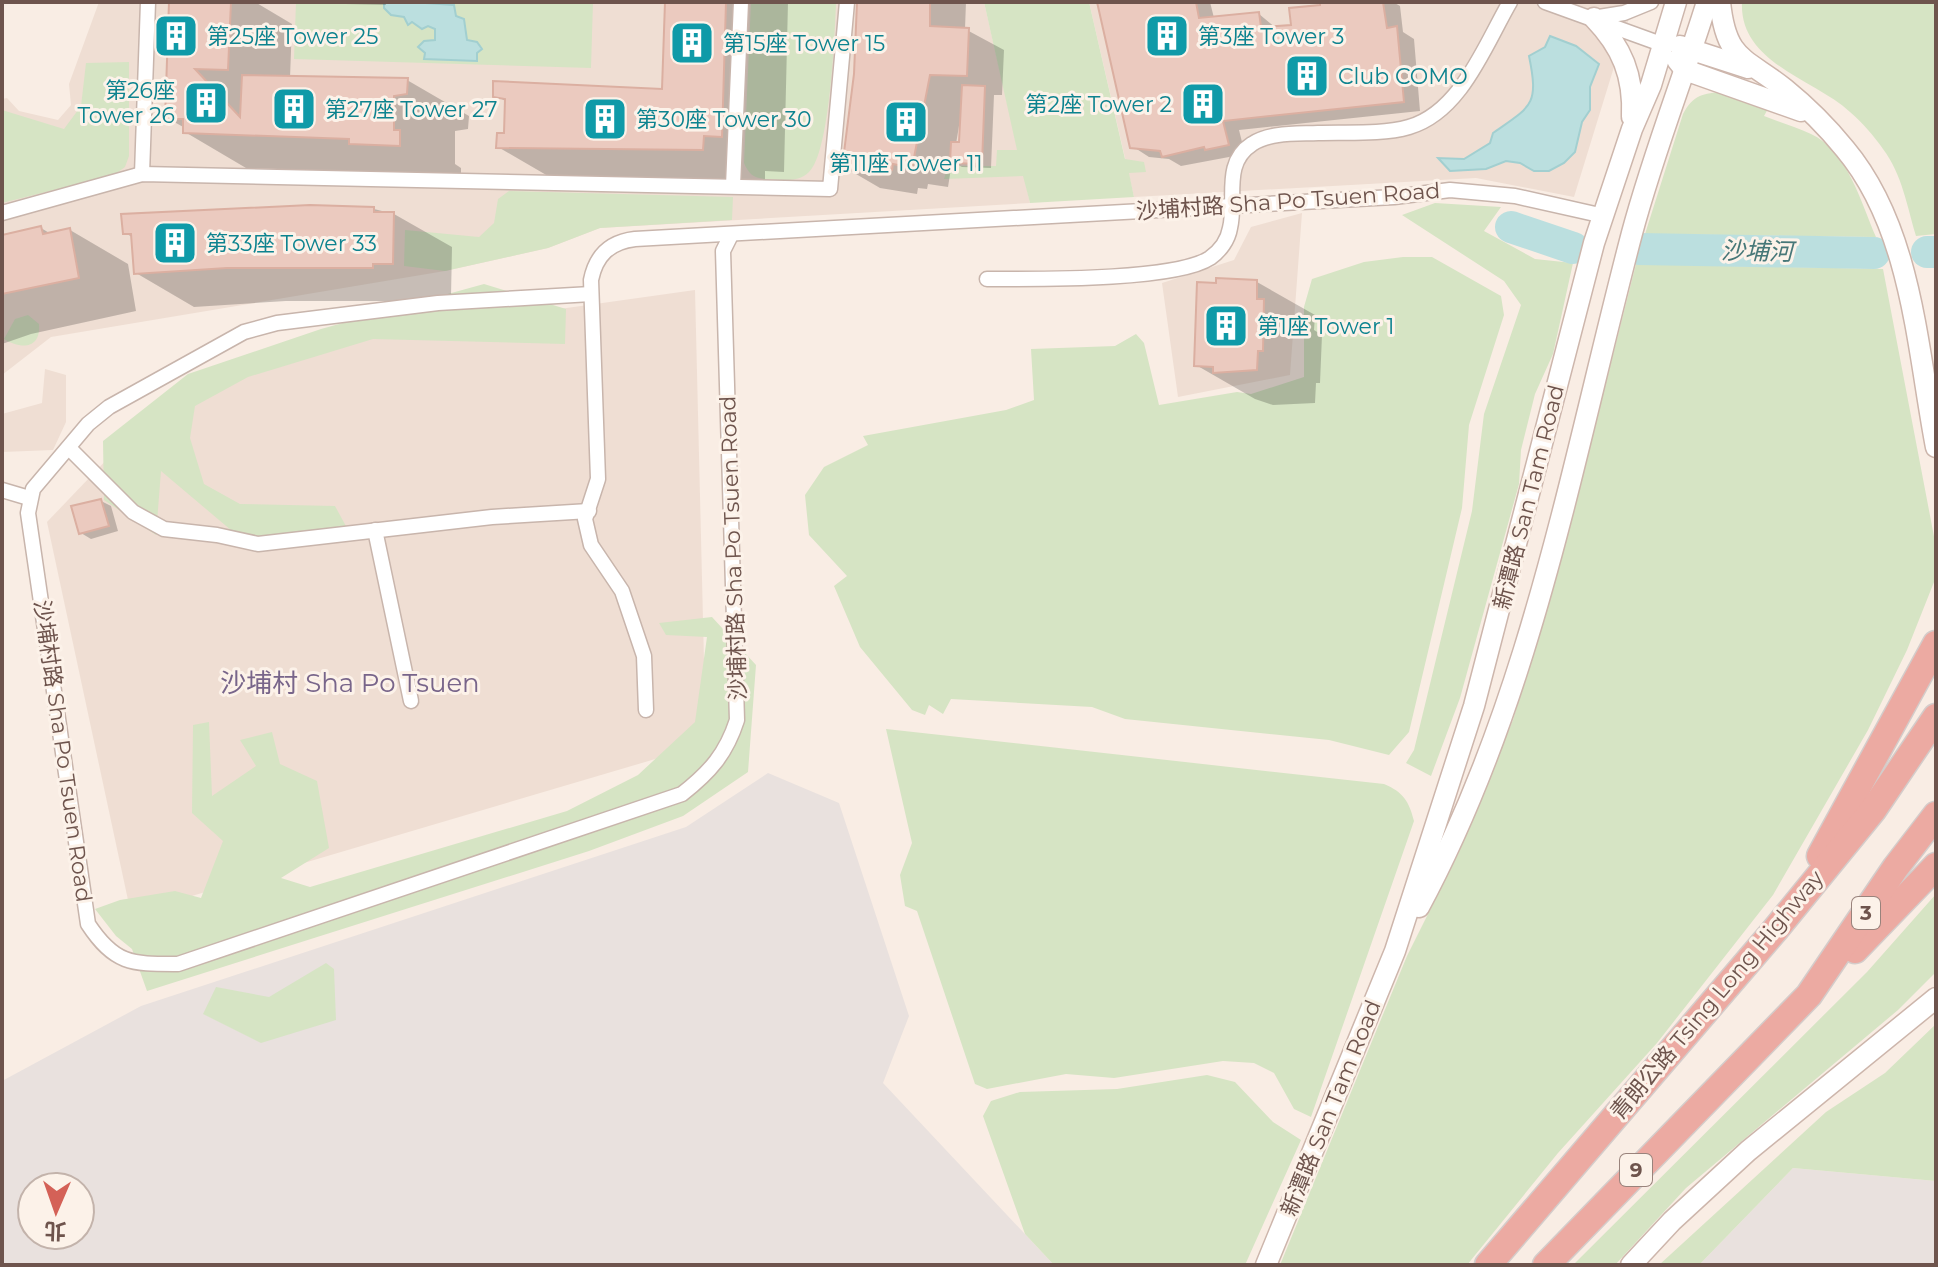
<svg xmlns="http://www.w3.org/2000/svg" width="1938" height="1267" font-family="Montserrat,'Noto Sans TC',sans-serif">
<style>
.residential{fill:#efded3}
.industrial{fill:#e9e1de;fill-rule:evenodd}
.green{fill:#d6e4c4}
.water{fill:#bbdfdf;stroke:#a2cfd0;stroke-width:2}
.shadow{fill:#0003;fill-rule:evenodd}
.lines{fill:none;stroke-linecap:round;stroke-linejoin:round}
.river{stroke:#bbdfdf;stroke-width:32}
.building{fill:#ebcabf;stroke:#dbafa1;stroke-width:2}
.street-casing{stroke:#c8b5ac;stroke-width:17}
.secondary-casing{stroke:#cdb6ac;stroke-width:23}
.highway-casing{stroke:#d4ccca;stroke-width:29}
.street{stroke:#fff;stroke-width:14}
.secondary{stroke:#fff;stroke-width:20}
.highway{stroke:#ecaaa2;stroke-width:26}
.labels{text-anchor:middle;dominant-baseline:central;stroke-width:6;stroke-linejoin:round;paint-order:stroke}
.shield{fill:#fcf2e9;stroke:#99837c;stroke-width:2}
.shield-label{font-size:20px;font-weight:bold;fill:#6e544d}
.culture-label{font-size:22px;fill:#0d838f;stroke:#fcf2e9;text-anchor:start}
.street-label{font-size:22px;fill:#6e544d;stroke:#fcf2e9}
.water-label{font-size:24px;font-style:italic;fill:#477778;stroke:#fcf2e9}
.quarter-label{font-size:26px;fill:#78658a;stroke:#fcf2e9}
</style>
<rect width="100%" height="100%" fill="#f9ede4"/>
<g class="residential">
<path d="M99 2H984L1030 203 600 228 548 248 445 271 51 337 2 375V99L7 98 19 111 58 120 71 105 69 84Z"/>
<path d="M1089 2H1634L1574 197 1476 178 1134 197Z"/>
<path d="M1302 213 1290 375 1178 397 1162 283 1234 260 1251 227Z"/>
<path d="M695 290 706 744 131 914 47 522 134 431 302 345Z"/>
<path d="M45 369 66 375V422L53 450 2 452V414L42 403Z"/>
</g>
<g class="industrial">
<path d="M768 773 839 803 909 1016 883 1083 1054 1265H2V1081L141 1006 686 827ZM32 1187H80V1235H32Z"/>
<path d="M1793 1168 1936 1181V1265H1699Z"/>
</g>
<g class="green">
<path d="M296 2H593L591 68 294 59Z"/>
<path d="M751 2H836C835 33 830 153 809 172 798 183 782 180 768 179 755 179 749 175 744 163Z"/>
<path d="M984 2H1089L1125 159 1144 162 1146 172 1129 173 1134 197 1030 203 1023 176 944 179 948 166H996L997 150H1017Z"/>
<path d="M1742 2H1934L1936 234 1916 236C1907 206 1902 174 1883 149 1874 136 1862 122 1850 112 1814 79 1739 63 1742 2Z"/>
<path d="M129 62V156L125 167 114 175 2 203V110L64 129 81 106 86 63Z"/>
<path d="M1724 92 1769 107 1764 116C1779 122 1796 127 1811 134 1848 151 1861 203 1876 237L1645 234 1683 114C1693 95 1703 93 1724 92Z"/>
<path d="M509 191 733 197 732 220 600 228 548 248 445 271 404 266 405 230 479 237 494 223 498 199Z"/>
<path d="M1435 203 1501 207 1484 231 1535 259 1573 263 1553 354 1535 394 1521 450 1519 484 1460 698 1431 776 1406 763 1414 750 1472 511 1484 414 1521 305 1504 281 1402 215Z"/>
<path d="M1403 257H1432L1501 296 1504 315 1469 425 1462 508 1409 732 1389 755 1329 740 1125 719 1092 707 951 699 943 714 929 705 925 715 912 710 860 647 834 586 847 576 809 535 805 495 824 467 868 445 863 436 1006 410 1034 400 1031 349 1115 346 1136 334 1144 343 1159 405 1237 392 1251 394 1304 377V307L1312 279 1364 262Z"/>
<path d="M1636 264 1883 269 1936 547V577L1907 650 1868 730 1773 895 1657 1043 1558 1153 1467 1265H1280L1407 956 1458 854 1513 720 1564 548Z"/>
<path d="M484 284 566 309 565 344 373 339 248 377 195 406 190 438 204 484 240 504 335 506 353 539 251 547 161 471 156 535 104 500 103 441 188 374 321 329Z"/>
<path d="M28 315 39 324C41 350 20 349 4 339L15 319Z"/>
<path d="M712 617 756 665 748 772 683 816 589 851 147 991 132 949 116 936 95 909 120 900 175 891 201 898 223 841 192 813 193 725 209 722 212 796 256 766 240 740 272 732 280 764 317 781 329 848 281 878 310 887 567 811 638 775 695 722 707 637 666 635 659 623Z"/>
<path d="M886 729 1384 784C1403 792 1409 801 1414 821L1311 1117 1294 1109 1274 1073 1254 1063 1223 1061 1114 1078 1066 1074 987 1089 975 1084 917 911 905 906 900 875 912 843Z"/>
<path d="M1936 894V972L1898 1010 1686 1188 1615 1265H1573L1867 972Z"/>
<path d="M326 963 334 969 336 1020 261 1043 203 1014 216 987 269 997Z"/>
<path d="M1936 1024V1181L1793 1168 1699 1265H1659L1826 1112 1885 1073Z"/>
<path d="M1207 1075 1235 1082 1273 1122 1301 1140 1245 1265H1054L1025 1234 983 1116 991 1101 1020 1092 1117 1089Z"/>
</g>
<g class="water">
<path d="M411 2 454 5 456 16 464 19 467 40 477 42 482 49 477 53V61L424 59 425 53 418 47 424 41 435 40V29L428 26 422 29 412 22 408 25 404 17 391 15 384 8V2Z"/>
<path d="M1550 36 1576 46 1599 64 1590 87V110L1582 122 1575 152 1564 163 1549 171H1534L1520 163 1506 161 1486 169 1450 171 1438 158 1464 159 1490 143 1493 133C1532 106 1539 105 1529 56L1545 47Z"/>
</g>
<g class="shadow">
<path d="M172 2H255L292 24 290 78 407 80 469 116 468 129 455 131V164L461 168V180L404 173 246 168 185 132V128L167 118Z"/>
<path d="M342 2H386V5L345 4Z"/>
<path d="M666 2H788L784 172 765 171V185L560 183 498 147 506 135 507 102 495 95 664 91Z"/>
<path d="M859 2H966L965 29 1004 50 1002 95H994L991 168 962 167 952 162 948 187 928 184 927 189 918 188 917 194 880 188 844 167 856 74ZM959 126 961 144H956Z"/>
<path d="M1099 2H1210L1214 18 1259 14 1276 28 1293 26 1322 7V2H1393L1400 6 1403 32 1414 39 1420 111 1239 130 1245 154 1181 166 1169 159 1149 157 1132 146Z"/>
<path d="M374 209 394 214 452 247 451 297H431V301H286L194 307 136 273 134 238 125 233Z"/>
<path d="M41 228 51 234 70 230 128 264 136 311 31 334 2 344V237Z"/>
<path d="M1257 282 1315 315 1314 330 1322 335 1320 383H1316L1315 403 1273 405 1255 399 1196 365Z"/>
<path d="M101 501 111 506 118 531 91 539 81 533Z"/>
</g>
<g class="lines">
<g class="river">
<path d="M1511 227 1573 248"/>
<path d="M1639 249 1874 253"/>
<path d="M1927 252H1936"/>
</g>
</g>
<g class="building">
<path d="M169 2H231L228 70 195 69 240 117 242 75 408 78 407 94 394 96V130H400V146L349 144V139L183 133V119H165Z"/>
<path d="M665 2H726L722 137 704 136 703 150 496 148 497 133H504L505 99 493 97V81L662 89Z"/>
<path d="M857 2H930V26L969 28 967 76 930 75 912 168 893 164 892 170 882 168 881 175 842 168 854 74Z"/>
<path d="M1097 2H1196L1199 18 1259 12 1261 27 1291 25 1289 8 1320 5V2H1383L1387 28 1397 26 1404 102 1223 121 1229 145 1205 150 1204 147 1162 157 1160 151 1130 148Z"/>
<path d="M962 85 985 86 982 164 950 163 951 142H959Z"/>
<path d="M310 205 374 207V212H394L393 264H373V268H227L134 274 131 234H123L121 214Z"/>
<path d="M41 226 43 234 70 228 79 278 2 294V235Z"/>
<path d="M1216 278 1257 280V299H1264L1263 351H1258L1257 370 1213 373V367L1194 366 1197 282 1216 283Z"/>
<path d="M101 499 109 526 79 534 71 506Z"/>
</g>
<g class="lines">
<g class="street-casing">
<g id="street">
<path d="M1545 2 1664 45"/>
<path d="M1599 17 1624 13 1651 2"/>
<path d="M142 174 148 2"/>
<path d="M733 186 741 2"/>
<path d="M2 213 142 174 830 189 847 2"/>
<path d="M987 279C1034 279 1175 281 1210 258 1220 251 1228 240 1230 228 1237 200 1222 163 1252 144 1270 132 1297 134 1318 133 1347 132 1381 135 1409 127 1461 112 1485 45 1510 2"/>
<path d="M591 294 438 303 277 323 244 332 109 407 88 424 33 489 28 513 88 924C115 965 132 964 178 964L682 794C710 772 726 754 737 720L723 251 731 235"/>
<path d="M69 448 133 512 164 529 217 535 258 544 492 517 589 511"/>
<path d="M2 490 29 498"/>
<path d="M375 530 411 701"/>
<path d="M646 710 644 656 622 591 591 545 585 519 598 479 591 280C596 255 610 242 635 239L1394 197 1450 190 1515 196 1604 216"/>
</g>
</g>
<g class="secondary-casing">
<g id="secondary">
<path d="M1720 2C1726 61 1745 57 1785 89 1806 106 1828 128 1845 149 1912 229 1917 348 1936 447"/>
<path d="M1594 18C1622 47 1634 76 1632 117"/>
<path d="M1680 46 1748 68"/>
<path d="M1677 60 1685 70 1801 111"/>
<path d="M1419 907C1532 697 1572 461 1632 233 1653 154 1683 79 1707 2"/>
<path d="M1266 1265 1395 951 1474 706 1594 243 1632 129 1651 85 1676 2"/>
<path d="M1631 1265 1672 1221 1748 1151 1936 998"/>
</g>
</g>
<g class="highway-casing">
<g id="highway">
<path d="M1820 856 1936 644"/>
<path d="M1855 950 1936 866"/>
<path d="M1488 1265 1775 930 1873 810 1936 717"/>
<path d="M1546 1265 1809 995 1896 867 1936 815"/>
</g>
</g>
<use href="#street" class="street"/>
<use href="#secondary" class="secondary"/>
<use href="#highway" class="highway"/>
</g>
<defs>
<g id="building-square" transform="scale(2.3)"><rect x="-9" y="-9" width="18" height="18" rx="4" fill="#0f9aa8" stroke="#fcf2e9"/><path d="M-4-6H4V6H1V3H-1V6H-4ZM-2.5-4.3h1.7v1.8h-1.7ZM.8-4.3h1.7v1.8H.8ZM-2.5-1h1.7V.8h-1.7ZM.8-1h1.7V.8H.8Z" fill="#fff"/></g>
</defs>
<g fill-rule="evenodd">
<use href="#building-square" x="176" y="36"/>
<use href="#building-square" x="1167" y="36"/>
<use href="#building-square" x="692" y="43"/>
<use href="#building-square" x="1307" y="76"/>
<use href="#building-square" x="206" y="103"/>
<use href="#building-square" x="1203" y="104"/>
<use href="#building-square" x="294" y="109"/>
<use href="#building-square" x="605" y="119"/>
<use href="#building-square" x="906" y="122"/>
<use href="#building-square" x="175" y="243"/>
<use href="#building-square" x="1226" y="326"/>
</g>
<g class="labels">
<g class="shield">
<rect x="1852" y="897" width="28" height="32" rx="6"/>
<rect x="1620" y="1154" width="32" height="32" rx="6"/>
</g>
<g class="shield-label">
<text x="1866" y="913">3</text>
<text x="1636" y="1170">9</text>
</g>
<g class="culture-label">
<text x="207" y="36">第25座 Tower 25</text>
<text x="1198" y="36">第3座 Tower 3</text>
<text x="723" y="43">第15座 Tower 15</text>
<text x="1338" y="76">Club COMO</text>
<text x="175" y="90" text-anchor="end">第26座<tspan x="175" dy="25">Tower 26</tspan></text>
<text x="1172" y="104" text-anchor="end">第2座 Tower 2</text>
<text x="325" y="109">第27座 Tower 27</text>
<text x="636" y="119">第30座 Tower 30</text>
<text x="906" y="163" text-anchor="middle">第11座 Tower 11</text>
<text x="206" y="243">第33座 Tower 33</text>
<text x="1257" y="326">第1座 Tower 1</text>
</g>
<g class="street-label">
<text transform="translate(1288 201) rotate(-4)">沙埔村路 Sha Po Tsuen Road</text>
<text transform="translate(1529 497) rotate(-76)">新潭路 San Tam Road</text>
<text transform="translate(733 548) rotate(-92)">沙埔村路 Sha Po Tsuen Road</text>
<text transform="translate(63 751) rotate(82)">沙埔村路 Sha Po Tsuen Road</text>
<text transform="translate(1717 995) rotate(-50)">青朗公路 Tsing Long Highway</text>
<text transform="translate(1331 1108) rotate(-68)">新潭路 San Tam Road</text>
</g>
<g class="water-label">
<text transform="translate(1757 251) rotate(1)">沙埔河</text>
</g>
<g class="quarter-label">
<text x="350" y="683">沙埔村 Sha Po Tsuen</text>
</g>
</g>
<rect width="1938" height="1267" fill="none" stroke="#6e544d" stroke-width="8"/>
<g transform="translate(56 1211) rotate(182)"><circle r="38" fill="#fcf2e9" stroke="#c3b3ab" stroke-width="2"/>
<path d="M0-6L14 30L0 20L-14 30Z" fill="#d46157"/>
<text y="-12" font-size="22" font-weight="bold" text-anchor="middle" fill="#6e544d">北</text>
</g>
</svg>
